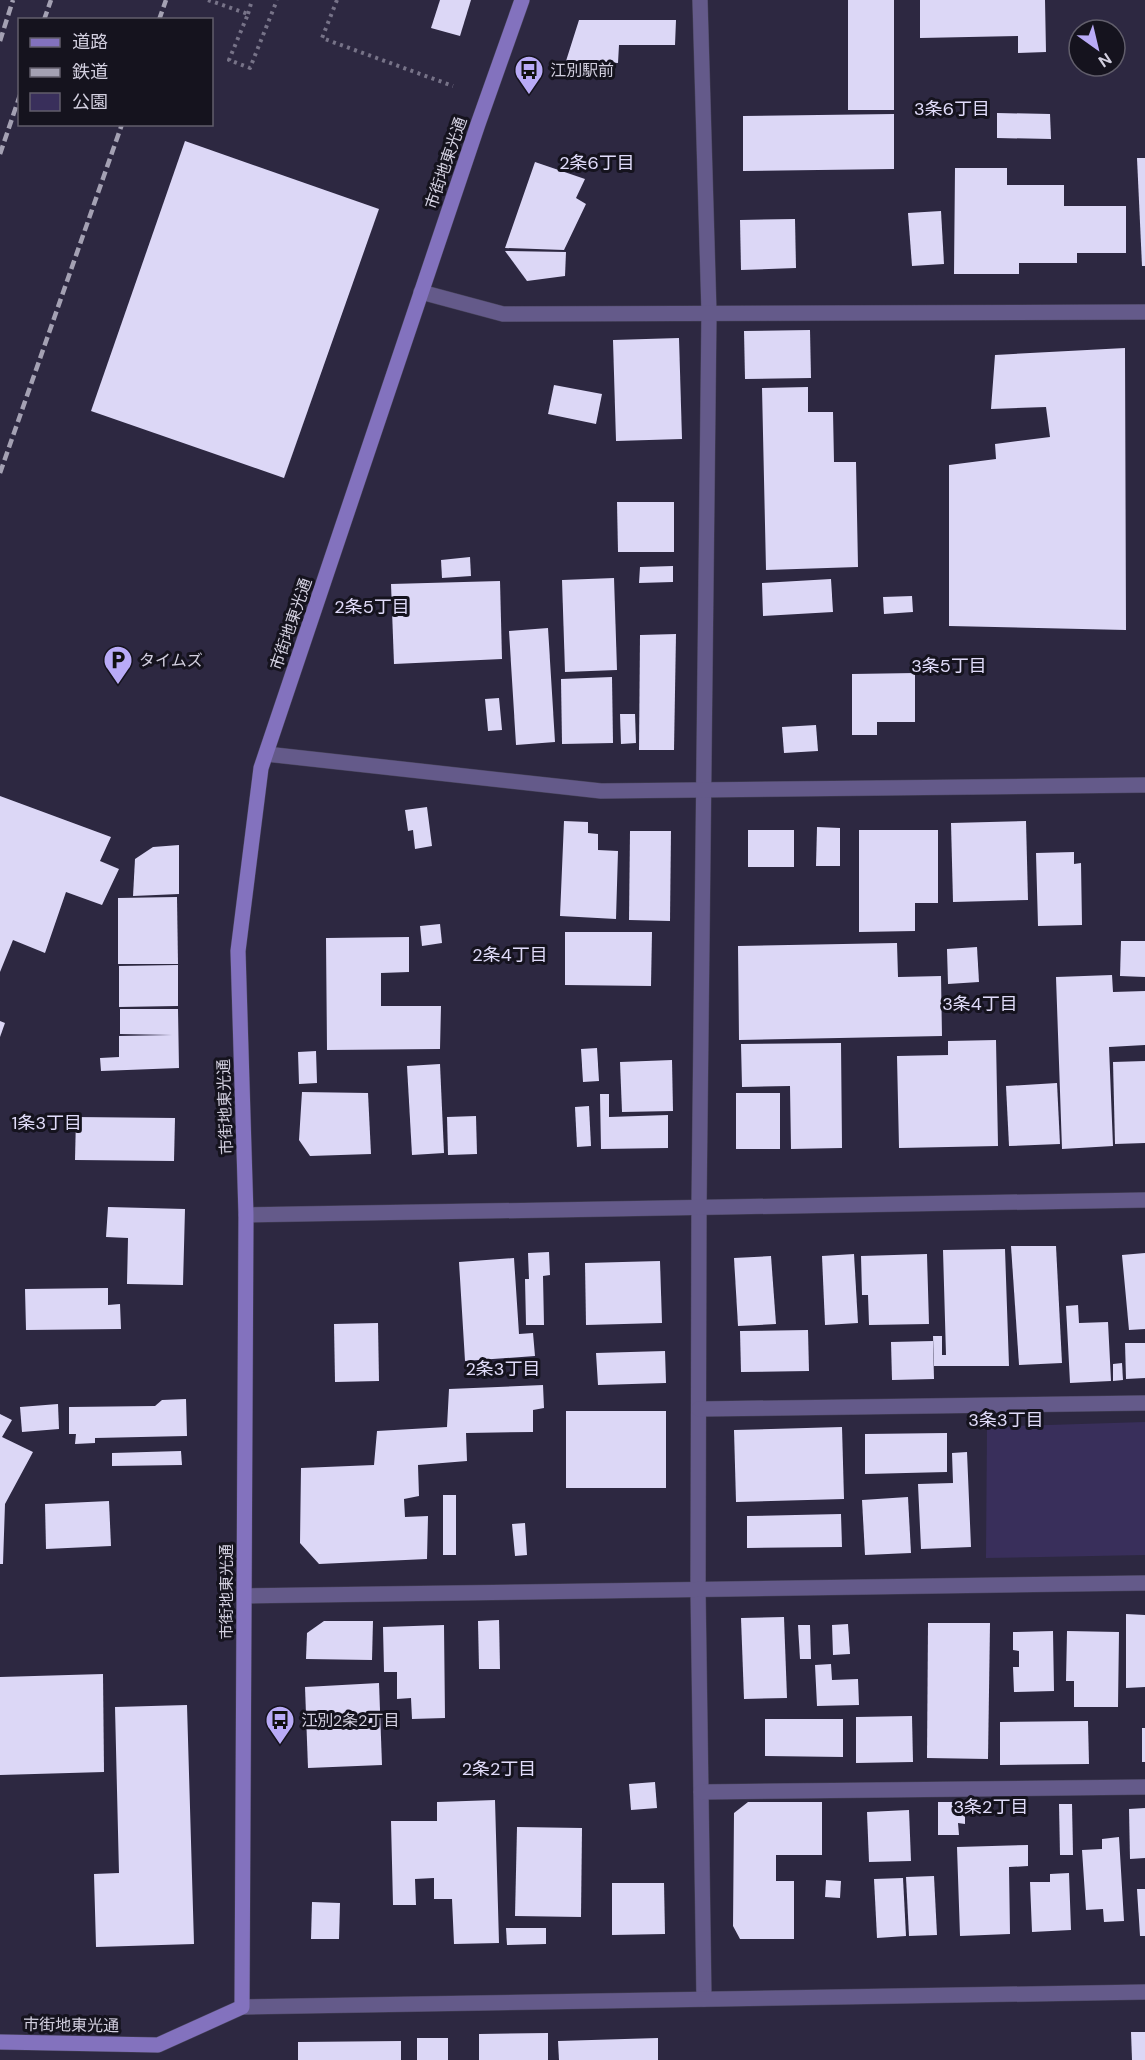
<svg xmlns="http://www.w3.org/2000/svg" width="1145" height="2060" font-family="'DM Sans','Noto Sans JP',sans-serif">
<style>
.green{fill:#392f5b}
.building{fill:#dcd7f6}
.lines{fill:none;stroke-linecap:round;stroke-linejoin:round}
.street-casing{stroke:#47435a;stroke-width:16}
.secondary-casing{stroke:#47435a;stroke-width:16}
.path{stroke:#777388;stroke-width:4;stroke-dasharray:3 4.5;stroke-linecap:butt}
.street{stroke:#645a8a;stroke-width:15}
.secondary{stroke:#8372be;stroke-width:15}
.rail{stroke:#a4a1b3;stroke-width:4.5;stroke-dasharray:9 4.5;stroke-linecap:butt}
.labels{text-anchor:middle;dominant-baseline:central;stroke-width:6;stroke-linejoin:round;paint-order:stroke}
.poi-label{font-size:16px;fill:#d2cfdf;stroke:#15131e;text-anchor:start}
.street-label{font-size:16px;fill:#d2cfdf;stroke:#15131e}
.neighbourhood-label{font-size:18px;fill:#e0dbf9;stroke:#15131e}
</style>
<rect width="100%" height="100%" fill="#2d2841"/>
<path class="green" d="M1145 1422V1555L986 1558 987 1427Z"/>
<g class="building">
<path d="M440 0H471L460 36 431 28Z"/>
<rect x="848" y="0" width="46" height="110"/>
<path d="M920 0H1045L1046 52 1018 53V36L920 38Z"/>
<path d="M579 20H676L675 45H619L618 63 566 61Z"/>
<path d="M997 113 1050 114 1051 139 997 138Z"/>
<path d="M894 114V169L743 171V116Z"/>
<path d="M185 141 379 209 284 478 91 411Z"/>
<path d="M1137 158H1145V266H1142Z"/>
<path d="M535 162 585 179 576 198 586 204 564 250 505 248Z"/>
<path d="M955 168H1007V185H1064V206H1126V253H1077V263H1019V274H954Z"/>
<path d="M941 211 944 264 912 266 908 213Z"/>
<path d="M795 219 796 268 741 270 740 220Z"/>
<path d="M505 251 566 252 565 276 527 281Z"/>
<path d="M810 330 811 378 745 379 744 331Z"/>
<path d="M679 338 682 439 616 441 613 340Z"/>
<path d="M1125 348 1126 630 949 626V465L996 459 995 444 1050 437 1046 407 991 409 995 355Z"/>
<path d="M554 385 602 394 596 424 548 414Z"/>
<path d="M808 387V412H833L834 462H856L858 567 766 570 762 388Z"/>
<path d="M617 502H674V552H618Z"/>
<path d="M470 557 471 576 442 578 441 560Z"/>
<path d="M673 566V582L639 583 640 567Z"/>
<path d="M614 578 617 670 565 672 562 580Z"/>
<path d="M831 579 833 612 763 616 762 583Z"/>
<path d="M500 581 502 659 394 664 391 584Z"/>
<path d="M912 596 913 612 884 614 883 597Z"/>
<path d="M548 628 555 742 516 745 509 631Z"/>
<path d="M676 634 674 750H639L640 635Z"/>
<path d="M915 673V722H877V735H852V674Z"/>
<path d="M612 677 613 743 562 744 561 679Z"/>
<path d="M499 698 502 730 488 731 485 699Z"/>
<path d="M620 714H635L636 743 621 744Z"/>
<path d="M816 725 818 751 784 753 782 727Z"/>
<path d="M0 796 111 837 100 861 119 869 102 905 66 892 45 953 13 940 0 972Z"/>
<path d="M427 807 432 846 415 849 413 830 408 831 405 810Z"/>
<path d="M564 821 588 822V833L598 834V850L618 851 616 919 560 916Z"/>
<path d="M1026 821 1028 900 953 902 951 823Z"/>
<path d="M817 827 840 828V866H816Z"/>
<rect x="748" y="830" width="46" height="37"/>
<path d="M859 830H938V903H915V931L859 932Z"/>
<path d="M630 831H671L670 921 629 920Z"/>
<path d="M179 845V894L133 896 135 859 153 847Z"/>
<path d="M1074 852V864L1081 863 1082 925 1038 926 1036 853Z"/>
<path d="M177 897 178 964H118V898Z"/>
<path d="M440 924 442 943 422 946 420 926Z"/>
<path d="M565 932H652L651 986 565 985Z"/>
<path d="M409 937V972L381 973V1006H441L440 1049 327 1050 326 938Z"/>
<path d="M1121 941H1145V977L1120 976Z"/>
<path d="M897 943 898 977 941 976 942 1036 739 1040 738 946Z"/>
<path d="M977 947 979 982 948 984 947 949Z"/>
<path d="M178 965V1006L119 1007V966Z"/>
<path d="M1112 975 1113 992 1145 991V1045L1109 1047 1113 1146 1062 1149 1056 977Z"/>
<path d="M120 1009H178L179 1068 101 1071 100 1058 119 1057V1036L172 1035 120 1034Z"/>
<path d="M0 1021 5 1023 0 1037Z"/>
<path d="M996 1040 998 1146 899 1148 897 1056 948 1055V1041Z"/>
<path d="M841 1043 842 1148 791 1149 790 1086 742 1087 741 1044Z"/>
<path d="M597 1048 599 1081 583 1082 581 1049Z"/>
<path d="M316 1051 317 1083 299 1084 298 1052Z"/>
<path d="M672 1060 673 1111 622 1112 620 1062Z"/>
<path d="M1145 1061V1143L1115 1144 1113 1062Z"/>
<path d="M440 1064 444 1153 412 1155 407 1066Z"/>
<path d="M1057 1083 1060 1144 1009 1146 1006 1086Z"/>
<path d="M302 1092 368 1093 371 1154 310 1156 299 1140Z"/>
<rect x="736" y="1093" width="44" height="56"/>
<path d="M600 1094H609V1117L668 1115V1148L601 1149Z"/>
<path d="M589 1106 591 1146 577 1147 575 1107Z"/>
<path d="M476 1116 477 1154 448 1155 447 1117Z"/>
<path d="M76 1117 175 1118 174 1161 75 1160Z"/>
<path d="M108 1207 185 1209 183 1285 127 1284 128 1238 106 1237Z"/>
<path d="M1011 1246H1056L1062 1363 1019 1365Z"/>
<path d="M1005 1249 1009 1366H934L933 1336H942V1355H946L943 1250Z"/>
<path d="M549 1252 550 1275 543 1276 544 1325H526L525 1279H529L528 1253Z"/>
<path d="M1145 1253V1329L1129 1330 1122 1255Z"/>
<path d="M854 1254 858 1323 825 1325 822 1256Z"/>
<path d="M927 1254 929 1324 869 1325 868 1295H862L861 1256Z"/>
<path d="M771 1256 776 1324 738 1326 734 1258Z"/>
<path d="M514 1258 519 1334 533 1333 535 1356 465 1361 459 1262Z"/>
<path d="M660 1261 662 1323 586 1325 585 1263Z"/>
<path d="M108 1288V1305L120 1304 121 1329 26 1330 25 1289Z"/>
<path d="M1078 1305 1079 1323 1108 1322 1111 1381 1070 1383 1066 1306Z"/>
<path d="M378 1323 379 1381 335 1382 334 1324Z"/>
<path d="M808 1330 809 1371 741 1372 740 1331Z"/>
<path d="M933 1341 934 1379 892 1380 891 1342Z"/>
<path d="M1125 1343H1145V1378L1126 1379Z"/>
<path d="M665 1351 666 1383 598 1385 596 1353Z"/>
<path d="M1122 1363 1123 1380 1113 1381V1364Z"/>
<path d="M543 1385 544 1408 533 1410V1432L466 1433 467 1461 418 1465 419 1496 404 1499 405 1517 428 1516 427 1559 319 1564 300 1543 301 1468 374 1465 377 1431 447 1427 449 1389Z"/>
<path d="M186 1399 187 1436 95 1438V1443L75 1444 76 1434H69V1407L155 1406 162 1400Z"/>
<path d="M58 1404 59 1429 22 1432 20 1407Z"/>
<rect x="566" y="1411" width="100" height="77"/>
<path d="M0 1414 12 1420 2 1437 33 1452 5 1504 3 1564H0Z"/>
<path d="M842 1427 844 1499 736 1502 734 1430Z"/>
<path d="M947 1433V1472L865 1474V1434Z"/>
<path d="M181 1451 182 1465 112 1466V1453Z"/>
<path d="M967 1452 971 1547 921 1549 918 1484 953 1483 952 1453Z"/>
<rect x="443" y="1495" width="13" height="60"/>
<path d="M908 1497 911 1553 865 1555 862 1500Z"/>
<path d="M109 1501 111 1546 46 1549 45 1504Z"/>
<path d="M841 1514 842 1547 747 1548V1516Z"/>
<path d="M525 1523 527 1555 515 1556 512 1524Z"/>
<path d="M1126 1614 1145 1615V1687L1126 1688Z"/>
<path d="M784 1617 787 1698 744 1699 741 1618Z"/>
<path d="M499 1620 500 1669H479L478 1621Z"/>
<path d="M324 1621H373L372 1660 306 1659 307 1633Z"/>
<path d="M928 1623H990L988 1759 927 1758Z"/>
<path d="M848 1624 850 1654 833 1655 832 1625Z"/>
<path d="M444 1625 445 1718 412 1719 411 1698 397 1699V1672H384L383 1627Z"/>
<path d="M798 1625H810L811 1659H800Z"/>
<path d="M1053 1631 1054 1691 1014 1692 1013 1667H1019V1651L1013 1650V1632Z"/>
<path d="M1067 1631 1119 1632 1118 1707H1074V1681H1066Z"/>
<path d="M831 1664 832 1680 858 1679 859 1705 817 1706 815 1665Z"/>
<path d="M103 1674 104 1772 0 1775V1677Z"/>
<path d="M379 1683 382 1765 308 1768 305 1687Z"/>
<path d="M187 1705 194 1944 96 1947 94 1874 119 1873 115 1707Z"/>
<path d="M912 1716 913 1762 856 1763V1717Z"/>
<path d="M765 1719H843V1757L765 1756Z"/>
<path d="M1088 1721 1089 1764 1000 1765V1722Z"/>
<rect x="1142" y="1728" width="3" height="34"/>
<path d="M655 1782 657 1808 631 1810 629 1784Z"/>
<path d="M495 1800 499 1943 454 1944 452 1899H434V1878L415 1879 416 1905H393L391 1821H437V1802Z"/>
<path d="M748 1802H822V1855H776V1881H794V1939H740L733 1926 734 1813Z"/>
<path d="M938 1802H965V1824L958 1823 959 1835H938Z"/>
<path d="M1059 1804H1072L1073 1855H1060Z"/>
<path d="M1145 1808V1858L1130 1859 1129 1809Z"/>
<path d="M909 1810 911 1861 869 1862 867 1812Z"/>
<path d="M517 1827 582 1828 581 1917 515 1916Z"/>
<path d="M1119 1837 1124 1921 1104 1922 1103 1909 1086 1910 1082 1850 1102 1849V1839Z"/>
<path d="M1028 1845V1866L1009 1867 1010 1934 960 1936 957 1847Z"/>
<path d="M1069 1873 1071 1930 1032 1932 1030 1882H1050V1874Z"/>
<path d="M934 1876 937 1935 909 1936 906 1877Z"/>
<path d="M903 1878 906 1936 877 1938 874 1879Z"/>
<path d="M826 1880 841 1881 840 1898 825 1897Z"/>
<path d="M612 1883H664L665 1934 612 1935Z"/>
<path d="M1137 1889H1145V1936H1140Z"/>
<path d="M312 1902 340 1903 339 1939H311Z"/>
<path d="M506 1928H546V1944L507 1945Z"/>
<path d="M1131 2032H1145V2060H1132Z"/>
<path d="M548 2033V2060H479V2034Z"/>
<rect x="417" y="2038" width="31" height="22"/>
<path d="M658 2038V2060H559L558 2041Z"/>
<path d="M401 2041V2060H298V2042Z"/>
</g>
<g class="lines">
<g class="street-casing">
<g id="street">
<path d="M700 0 709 313 699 1207 698 1589 704 1999"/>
<path d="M421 292 503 314 1145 312"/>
<path d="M266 754 601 791 1145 785"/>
<path d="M246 1215 1145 1200"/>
<path d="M699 1409 1145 1403"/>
<path d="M244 1596 1145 1583"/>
<path d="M701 1792 1145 1787"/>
<path d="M242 2007 1145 1992"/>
</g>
</g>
<g class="secondary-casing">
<path id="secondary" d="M0 2042 158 2045 242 2007 246 1215 238 951 261 768 478 124 522 0"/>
</g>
<g class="path">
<path d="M208 0 248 14 229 60 250 68 277 0"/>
<path d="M337 0 322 38 453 86"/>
<path d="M248 14 252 0"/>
</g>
<use href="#street" class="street"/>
<use href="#secondary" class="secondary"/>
<g class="rail">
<path d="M44 20 51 0"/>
<path d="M159 20 166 0"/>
<path d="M0 41 13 0"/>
<path d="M0 154 20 95"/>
<path d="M0 473 122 124"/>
</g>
</g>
<defs>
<g id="bus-pin" transform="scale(1.5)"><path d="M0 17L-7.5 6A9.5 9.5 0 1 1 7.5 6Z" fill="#b9abf7" stroke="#15131e"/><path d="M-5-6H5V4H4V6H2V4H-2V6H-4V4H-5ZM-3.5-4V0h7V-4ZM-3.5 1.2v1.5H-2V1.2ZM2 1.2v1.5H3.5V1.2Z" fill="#111"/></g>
<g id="parking-pin" transform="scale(1.5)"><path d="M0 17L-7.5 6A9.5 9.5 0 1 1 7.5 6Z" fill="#b9abf7" stroke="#15131e"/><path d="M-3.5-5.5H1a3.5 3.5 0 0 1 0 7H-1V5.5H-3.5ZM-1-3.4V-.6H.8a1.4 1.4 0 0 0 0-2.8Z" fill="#111"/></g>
</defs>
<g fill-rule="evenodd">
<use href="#bus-pin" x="529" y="70"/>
<use href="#parking-pin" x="118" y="660"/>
<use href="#bus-pin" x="280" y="1720"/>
</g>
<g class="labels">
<g class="poi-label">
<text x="550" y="70">江別駅前</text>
<text x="139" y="660">タイムズ</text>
<text x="301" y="1720">江別2条2丁目</text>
</g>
<g class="street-label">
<text transform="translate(446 163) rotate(-71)">市街地東光通</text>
<text transform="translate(291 624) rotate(-71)">市街地東光通</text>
<text transform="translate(225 1107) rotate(-92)">市街地東光通</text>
<text transform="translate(226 1592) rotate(-90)">市街地東光通</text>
<text transform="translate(71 2025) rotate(1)">市街地東光通</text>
</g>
<g class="neighbourhood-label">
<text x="952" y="109">3条6丁目</text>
<text x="597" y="163">2条6丁目</text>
<text x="372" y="607">2条5丁目</text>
<text x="949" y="666">3条5丁目</text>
<text x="510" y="955">2条4丁目</text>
<text x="980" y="1004">3条4丁目</text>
<text x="47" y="1123">1条3丁目</text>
<text x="503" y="1369">2条3丁目</text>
<text x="1006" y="1420">3条3丁目</text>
<text x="499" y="1769">2条2丁目</text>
<text x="991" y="1807">3条2丁目</text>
</g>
</g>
<rect x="18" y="18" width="195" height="108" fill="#15131e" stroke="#615e6b" stroke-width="1.5"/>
<rect x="30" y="38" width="30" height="9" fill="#8372be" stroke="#615e6b" stroke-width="1.5"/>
<text x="72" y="48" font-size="18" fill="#d2cfdf">道路</text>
<rect x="30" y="68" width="30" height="9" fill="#a4a1b3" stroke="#615e6b" stroke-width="1.5"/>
<text x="72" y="78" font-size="18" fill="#d2cfdf">鉄道</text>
<rect x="30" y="93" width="30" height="18" fill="#392f5b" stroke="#615e6b" stroke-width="1.5"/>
<text x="72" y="108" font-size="18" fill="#d2cfdf">公園</text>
<g transform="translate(1097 48) rotate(146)"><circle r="28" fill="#15131e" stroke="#615e6b" stroke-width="1.5"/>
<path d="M0-4.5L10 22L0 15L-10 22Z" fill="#b9abf7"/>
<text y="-9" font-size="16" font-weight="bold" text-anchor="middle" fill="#d2cfdf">N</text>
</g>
</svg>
